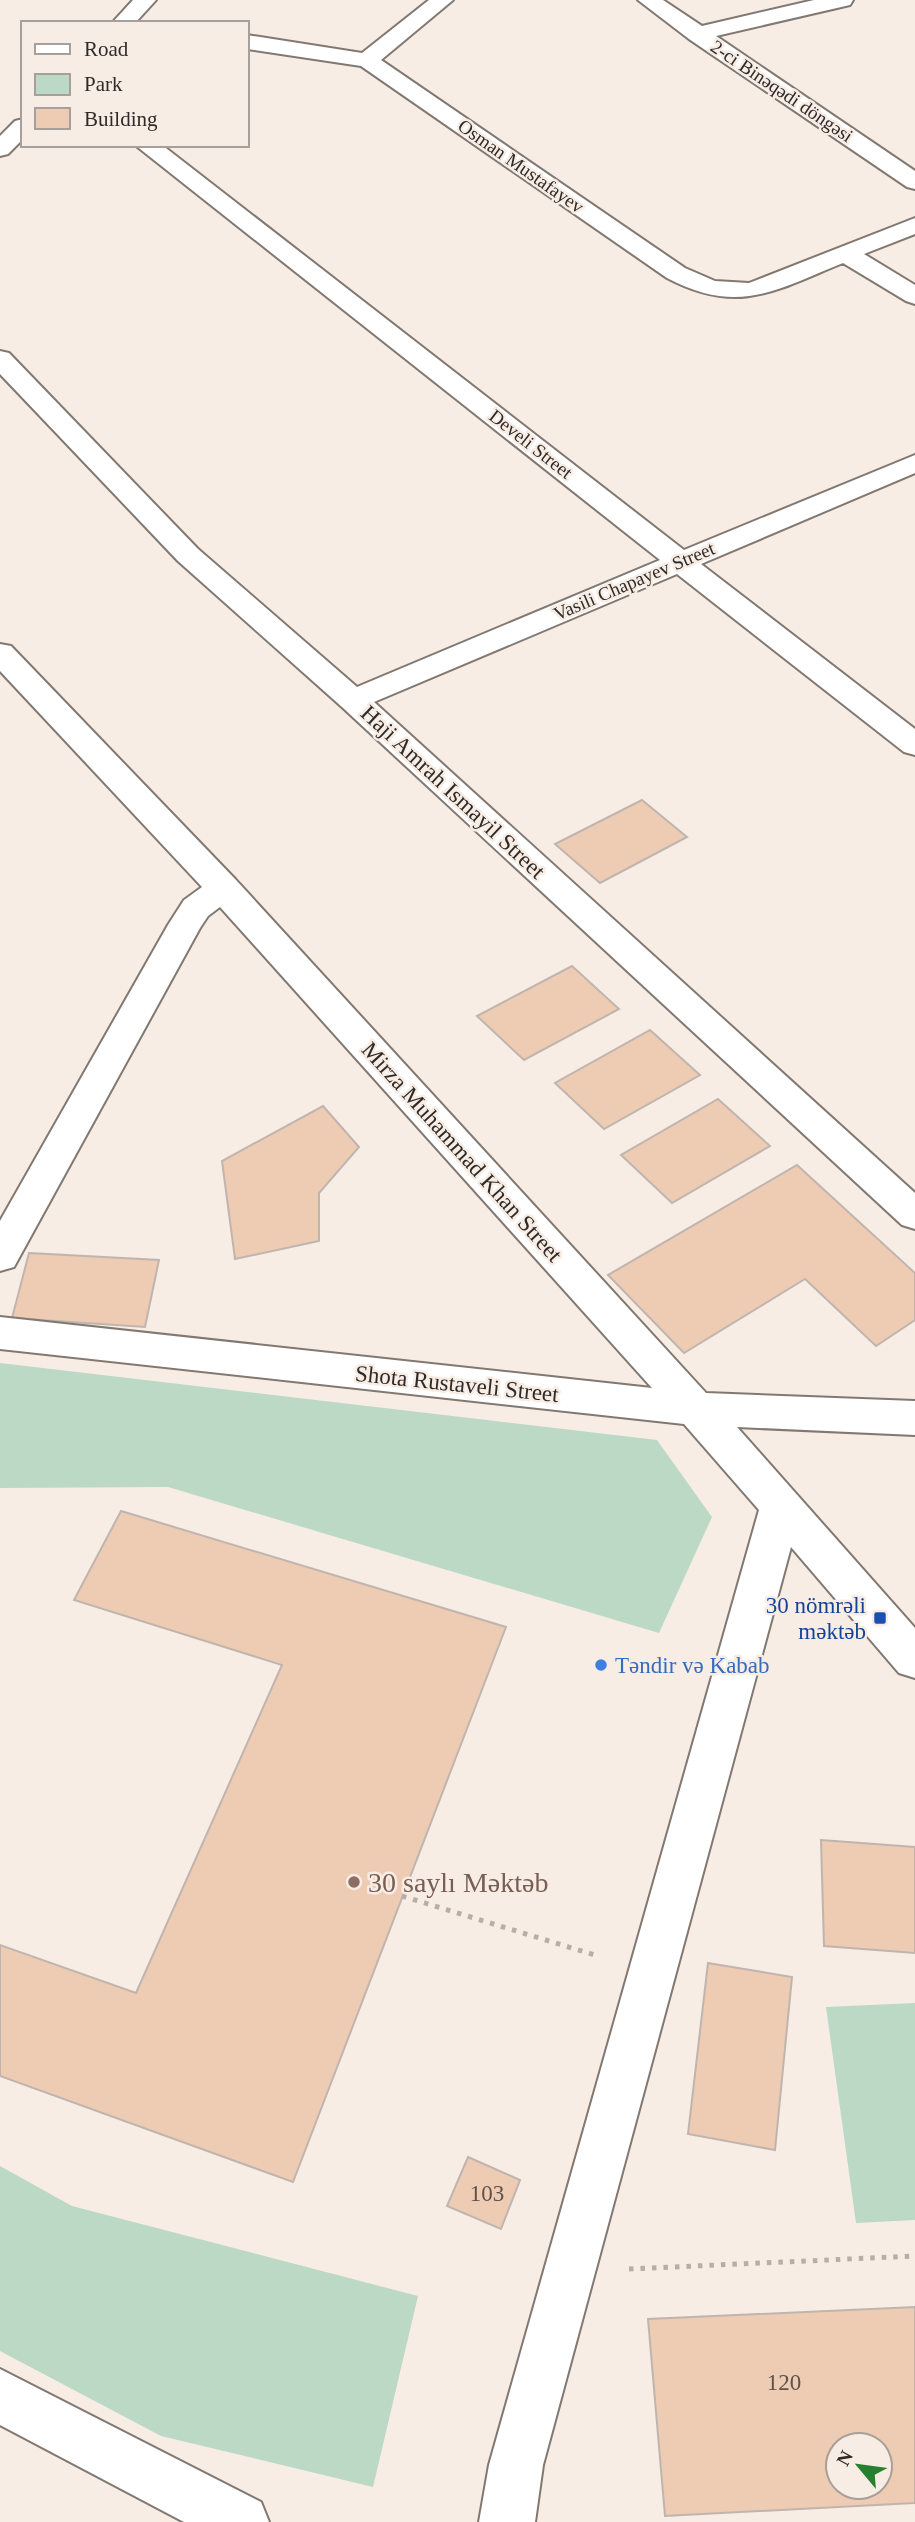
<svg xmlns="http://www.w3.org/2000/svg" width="915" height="2522" font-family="Georgia,serif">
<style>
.green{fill:#bbd9c5}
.building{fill:#eecbb3;stroke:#c0b5ae;stroke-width:2;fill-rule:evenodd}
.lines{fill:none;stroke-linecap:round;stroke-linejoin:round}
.minor-casing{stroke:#817871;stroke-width:4}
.path{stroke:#b7aea8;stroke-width:5;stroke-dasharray:4.5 7;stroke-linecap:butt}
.minor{fill:#fff;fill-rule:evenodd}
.transit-dot{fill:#1a4fb4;stroke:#f8ede5;stroke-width:2.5}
.shop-dot{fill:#3f7fe0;stroke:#f8ede5;stroke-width:2.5}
.education-dot{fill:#8d6e63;stroke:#f8ede5;stroke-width:2.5}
.labels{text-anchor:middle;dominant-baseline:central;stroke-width:5;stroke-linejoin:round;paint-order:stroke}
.far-street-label{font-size:19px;fill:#2e2a27;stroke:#f8ede5}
.street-label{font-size:23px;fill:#2e2a27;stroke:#f8ede5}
.transit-label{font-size:23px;fill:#164399;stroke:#f8ede5;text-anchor:end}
.shop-label{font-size:23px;fill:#366cbe;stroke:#f8ede5;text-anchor:start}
.near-number-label{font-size:23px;fill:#5e524a}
.near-education-label{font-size:28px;fill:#785e54;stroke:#f8ede5;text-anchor:start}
</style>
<rect width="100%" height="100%" fill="#f8ede5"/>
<g class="green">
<path d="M0 1363 657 1440 712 1517 659 1633 168 1487 0 1488Z"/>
<path d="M915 2003V2220L856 2223 826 2007Z"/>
<path d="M0 2166 72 2206 418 2296 373 2487 161 2436 0 2351Z"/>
</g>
<g class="building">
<path d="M642 800 687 837 600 883 555 844Z"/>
<path d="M572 966 619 1009 524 1060 477 1016Z"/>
<path d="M650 1030 700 1075 604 1129 555 1083Z"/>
<path d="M718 1099 770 1146 672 1203 621 1155Z"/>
<path d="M323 1106 359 1147 319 1193V1241L235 1259 222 1161Z"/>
<path d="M797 1165 915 1273V1320L876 1346 805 1279 684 1353 608 1275Z"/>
<path d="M29 1253 159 1260 145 1327 12 1318Z"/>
<path d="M121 1511 506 1627 293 2182 0 2076V1945L136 1993 282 1665 74 1600Z"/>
<path d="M821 1840 915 1847V1953L824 1946Z"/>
<path d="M708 1963 792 1977 775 2150 688 2134Z"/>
<path d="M468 2157 520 2180 501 2229 447 2206Z"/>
<path d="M915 2307V2503L665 2516 648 2319ZM838 2445H880V2487H838Z"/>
</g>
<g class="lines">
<g class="minor-casing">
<g id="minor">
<path d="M133 0H156L135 23H112Z"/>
<path d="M429 0H453L381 60 685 268 715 281 749 283 915 218V234L864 254 915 285V304L906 301 843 263C776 290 739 316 667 278L361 66 247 49V35L362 53Z"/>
<path d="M638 0H663L702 26 814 0H853L850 5 716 36 915 171V189L907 187 689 39Z"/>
<path d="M23 119V139L8 154 0 156V136L15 121Z"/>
<path d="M135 145H162L684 550 915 455V473L701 564 915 729V755L904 752 677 574 374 702 915 1193V1229L902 1225 342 707 178 561 0 374V351L9 353 198 549 357 687 660 560Z"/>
<path d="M0 644 11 646 236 880 706 1393 915 1401V1435L737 1427 915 1628V1678L899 1673 791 1547 543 2465 535 2522H479L489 2465 759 1510 684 1424 0 1349V1317L652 1388 220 907 208 916 200 928 14 1267 0 1271V1221L168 925 184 900 202 887 0 671Z"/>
<path d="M0 2369 261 2502 269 2522H184L0 2425Z"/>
</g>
</g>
<g class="path">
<path d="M402 1896 598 1956"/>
<path d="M629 2269 915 2256"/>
</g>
<use href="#minor" class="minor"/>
</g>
<rect class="transit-dot" x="873" y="1611" width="14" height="14" rx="3.5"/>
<circle class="shop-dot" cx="601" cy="1665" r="7"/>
<circle class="education-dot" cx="354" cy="1882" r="7"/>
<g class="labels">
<g class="far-street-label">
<text transform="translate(782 91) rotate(34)">2-ci Binəqədi döngəsi</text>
<text transform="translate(521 166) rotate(35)">Osman Mustafayev</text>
<text transform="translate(531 444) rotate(38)">Develi Street</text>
<text transform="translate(634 581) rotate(-23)">Vasili Chapayev Street</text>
</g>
<g class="street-label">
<text transform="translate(453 792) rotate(43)">Haji Amrah Ismayil Street</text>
<text transform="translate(462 1152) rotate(48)">Mirza Muhammad Khan Street</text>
<text transform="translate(457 1384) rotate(6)">Shota Rustaveli Street</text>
</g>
<g class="transit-label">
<text x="866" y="1605">30 nömrəli<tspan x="866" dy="26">məktəb</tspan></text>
</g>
<g class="shop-label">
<text x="615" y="1665">Təndir və Kabab</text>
</g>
<g class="near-number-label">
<text x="487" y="2193">103</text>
<text x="784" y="2382">120</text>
</g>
<g class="near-education-label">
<text x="368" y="1882">30 saylı Məktəb</text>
</g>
</g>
<rect x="21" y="21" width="228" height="126" fill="#f8ede5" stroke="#a79f99" stroke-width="2"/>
<rect x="35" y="44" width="35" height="10" fill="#ffffff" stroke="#a79f99" stroke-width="2"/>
<text x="84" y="56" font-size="21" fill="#2e2a27">Road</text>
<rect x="35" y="74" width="35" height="21" fill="#bbd9c5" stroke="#a79f99" stroke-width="2"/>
<text x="84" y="91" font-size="21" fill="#2e2a27">Park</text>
<rect x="35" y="108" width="35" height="21" fill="#eecbb3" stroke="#a79f99" stroke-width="2"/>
<text x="84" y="126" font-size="21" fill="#2e2a27">Building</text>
<g transform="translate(859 2466) rotate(299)"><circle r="33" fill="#f8ede5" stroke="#a79f99" stroke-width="2"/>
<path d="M0-5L12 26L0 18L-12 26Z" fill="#26802f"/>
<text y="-10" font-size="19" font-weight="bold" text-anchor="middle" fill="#2e2a27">N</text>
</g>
</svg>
